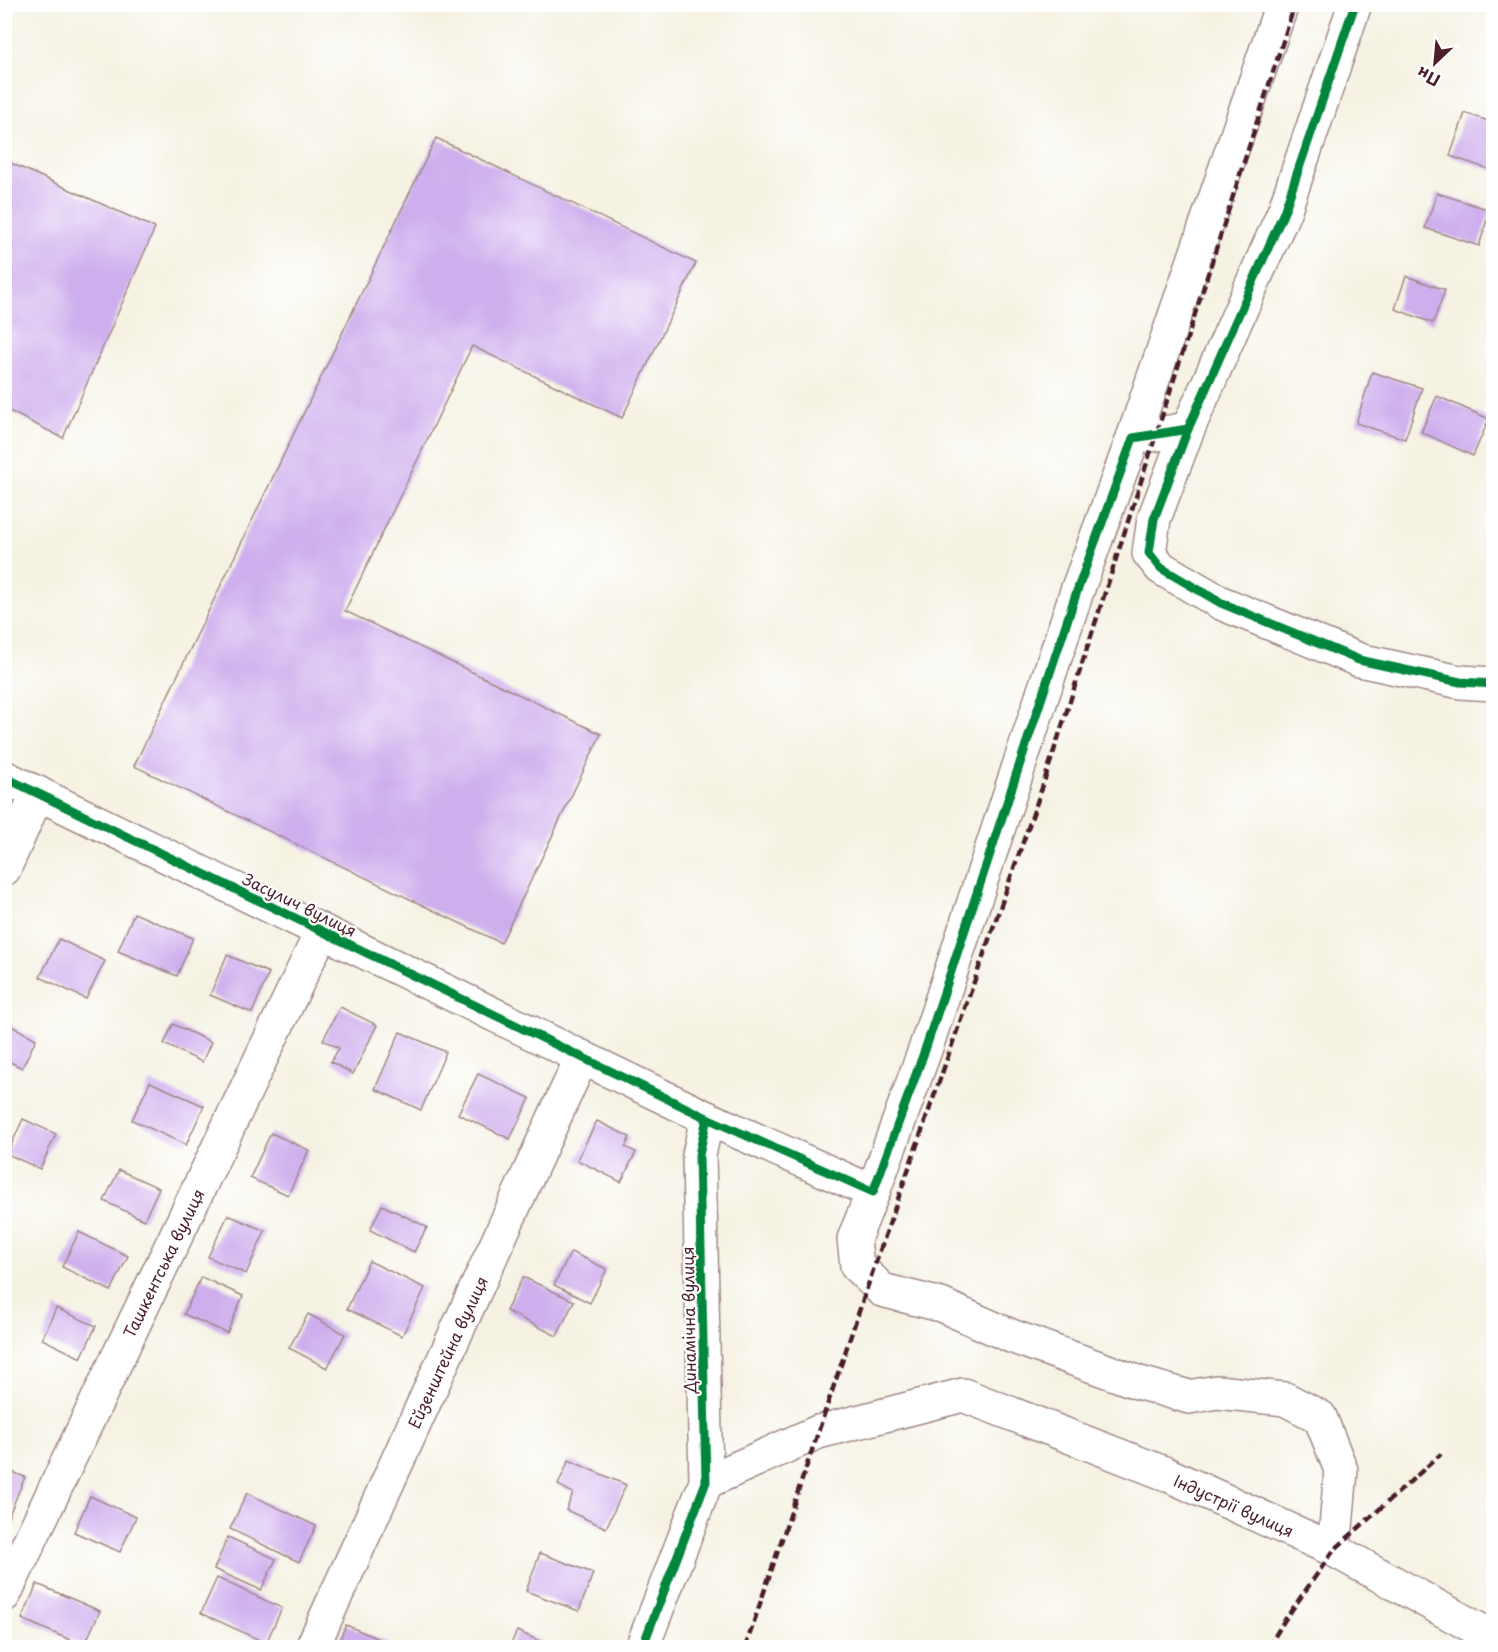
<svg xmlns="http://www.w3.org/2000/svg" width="1498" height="1652" font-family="'Playpen Sans',sans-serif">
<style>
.building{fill:#ceaeed}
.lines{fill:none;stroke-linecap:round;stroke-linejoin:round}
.minor-casing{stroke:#a08887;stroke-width:36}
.minor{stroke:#fff;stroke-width:33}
.rail{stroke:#4a1f2b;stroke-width:4.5;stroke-dasharray:9 4.5;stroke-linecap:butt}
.cycleway-casing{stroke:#fff;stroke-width:13}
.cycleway{stroke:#00873e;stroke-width:9}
.labels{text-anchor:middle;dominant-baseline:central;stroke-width:4.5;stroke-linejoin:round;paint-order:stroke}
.street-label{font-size:16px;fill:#4a1f2b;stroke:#fff}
</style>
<rect width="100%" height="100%" fill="#fff"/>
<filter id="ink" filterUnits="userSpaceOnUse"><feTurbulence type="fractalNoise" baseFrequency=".0167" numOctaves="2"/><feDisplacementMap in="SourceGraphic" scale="12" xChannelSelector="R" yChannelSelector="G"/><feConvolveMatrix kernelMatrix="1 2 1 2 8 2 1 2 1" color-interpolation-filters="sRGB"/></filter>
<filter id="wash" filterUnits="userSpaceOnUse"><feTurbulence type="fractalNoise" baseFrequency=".008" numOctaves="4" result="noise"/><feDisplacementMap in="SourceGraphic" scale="24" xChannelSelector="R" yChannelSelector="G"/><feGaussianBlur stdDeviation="1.35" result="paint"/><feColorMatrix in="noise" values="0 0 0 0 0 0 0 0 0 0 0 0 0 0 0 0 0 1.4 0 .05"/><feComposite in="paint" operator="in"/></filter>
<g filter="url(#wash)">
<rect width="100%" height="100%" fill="#f5f2e3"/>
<g id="blocks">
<g class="building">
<path d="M1465 113 1494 123V171L1450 156Z"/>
<path d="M436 138 696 263 622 418 472 346 345 611 601 734 501 943 134 766Z"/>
<path d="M4 160 155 228 63 438 5 409Z"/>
<path d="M1437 193 1490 210 1479 246 1425 228Z"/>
<path d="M1406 276 1445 290 1433 323 1395 309Z"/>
<path d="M1372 372 1422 388 1405 439 1356 423Z"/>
<path d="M1437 396 1489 419 1473 456 1421 432Z"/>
<path d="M134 913 193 938 177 976 118 951Z"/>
<path d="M59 939 105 961 86 999 40 977Z"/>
<path d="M227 955 269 973 252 1013 210 995Z"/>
<path d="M340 1007 377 1025 353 1074 331 1062 339 1048 323 1040Z"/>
<path d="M4 1022 36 1039 22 1068 4 1059Z"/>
<path d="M173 1024 211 1042 202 1062 164 1044Z"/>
<path d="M400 1032 446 1052 421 1110 375 1089Z"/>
<path d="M478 1074 530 1098 510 1139 458 1114Z"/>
<path d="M150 1082 204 1106 186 1145 132 1120Z"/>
<path d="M23 1119 56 1134 40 1169 7 1154Z"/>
<path d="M597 1121 630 1137 625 1147 636 1152 621 1182 577 1160Z"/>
<path d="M271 1133 309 1150 288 1195 250 1178Z"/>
<path d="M119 1170 159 1188 144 1220 104 1201Z"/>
<path d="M382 1205 427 1227 414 1252 370 1230Z"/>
<path d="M228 1215 265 1231 246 1274 208 1257Z"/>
<path d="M79 1232 128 1256 111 1291 62 1267Z"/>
<path d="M571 1252 607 1269 590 1303 554 1285Z"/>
<path d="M369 1261 425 1288 402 1336 347 1309Z"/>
<path d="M201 1277 243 1296 227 1333 184 1314Z"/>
<path d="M523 1277 574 1301 557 1336 506 1311Z"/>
<path d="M56 1308 96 1326 81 1358 42 1339Z"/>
<path d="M308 1314 345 1334 327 1368 289 1348Z"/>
<path d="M569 1460 626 1485 606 1528 566 1510 573 1493 558 1485Z"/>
<path d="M4 1469 25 1477 6 1522 4 1521Z"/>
<path d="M247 1493 316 1526 299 1562 230 1529Z"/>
<path d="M90 1496 136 1517 120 1552 74 1532Z"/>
<path d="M228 1537 276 1559 261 1590 214 1569Z"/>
<path d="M540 1553 593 1573 579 1611 526 1591Z"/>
<path d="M217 1578 282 1608 266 1643 201 1613Z"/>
<path d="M37 1584 100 1611 84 1646 22 1619Z"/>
<path d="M346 1625 388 1643 386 1648H336Z"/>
<path d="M517 1631 555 1648H509Z"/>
</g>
</g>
</g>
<g filter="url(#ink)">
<use href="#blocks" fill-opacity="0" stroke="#a08887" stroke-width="1.5"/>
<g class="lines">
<g class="minor-casing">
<g id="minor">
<path d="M1355 4 1284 212 1188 429 1154 519 1149 553 1161 568 1221 603 1359 660 1460 682 1494 684"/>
<path d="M1133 438 1282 4"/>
<path d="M4 777 707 1118 699 1155 706 1482 642 1648"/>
<path d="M4 869 38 793"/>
<path d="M707 1118 873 1192 925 1050 1077 591 1133 438 1188 429"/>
<path d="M873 1192 854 1239 857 1266 882 1290 941 1305 1011 1336 1137 1382 1189 1397 1217 1392 1285 1399 1320 1417 1341 1470 1334 1550"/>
<path d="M706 1482 818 1432 963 1395 1164 1473 1334 1550 1494 1638"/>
<path d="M4 1595 322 931"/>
<path d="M312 1648 582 1057"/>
</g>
</g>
<use href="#minor" class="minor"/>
<g class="rail">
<path d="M745 1648 870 1279 1042 788 1295 4"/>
<path d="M1268 1648 1284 1621 1334 1550 1441 1454"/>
</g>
<g class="cycleway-casing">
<g id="cycleway">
<path d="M1355 4 1284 212 1188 429 1154 519 1149 553 1161 568 1221 603 1359 660 1460 682 1494 684"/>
<path d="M4 777 707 1118 699 1155 706 1482 642 1648"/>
<path d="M707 1118 873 1192 925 1050 1077 591 1133 438 1188 429"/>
</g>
</g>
<use href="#cycleway" class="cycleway"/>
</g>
</g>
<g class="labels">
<g class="street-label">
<text transform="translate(300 904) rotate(26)">Засулич вулиця</text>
<text transform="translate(163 1263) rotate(-64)">Ташкентська вулиця</text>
<text transform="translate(688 1320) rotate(-91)">Динамічна вулиця</text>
<text transform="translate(447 1352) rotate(-65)">Ейзенштейна вулиця</text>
<text transform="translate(1234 1505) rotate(24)">Індустрії вулиця</text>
</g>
</g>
<rect width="1498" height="1652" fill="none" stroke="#fff" stroke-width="24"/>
<g transform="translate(1435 63) rotate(206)" stroke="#ffffff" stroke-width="4.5" paint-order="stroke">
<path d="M0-4.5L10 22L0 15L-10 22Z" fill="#4a1f2b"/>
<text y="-9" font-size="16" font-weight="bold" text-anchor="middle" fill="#4a1f2b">Пн</text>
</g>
</svg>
